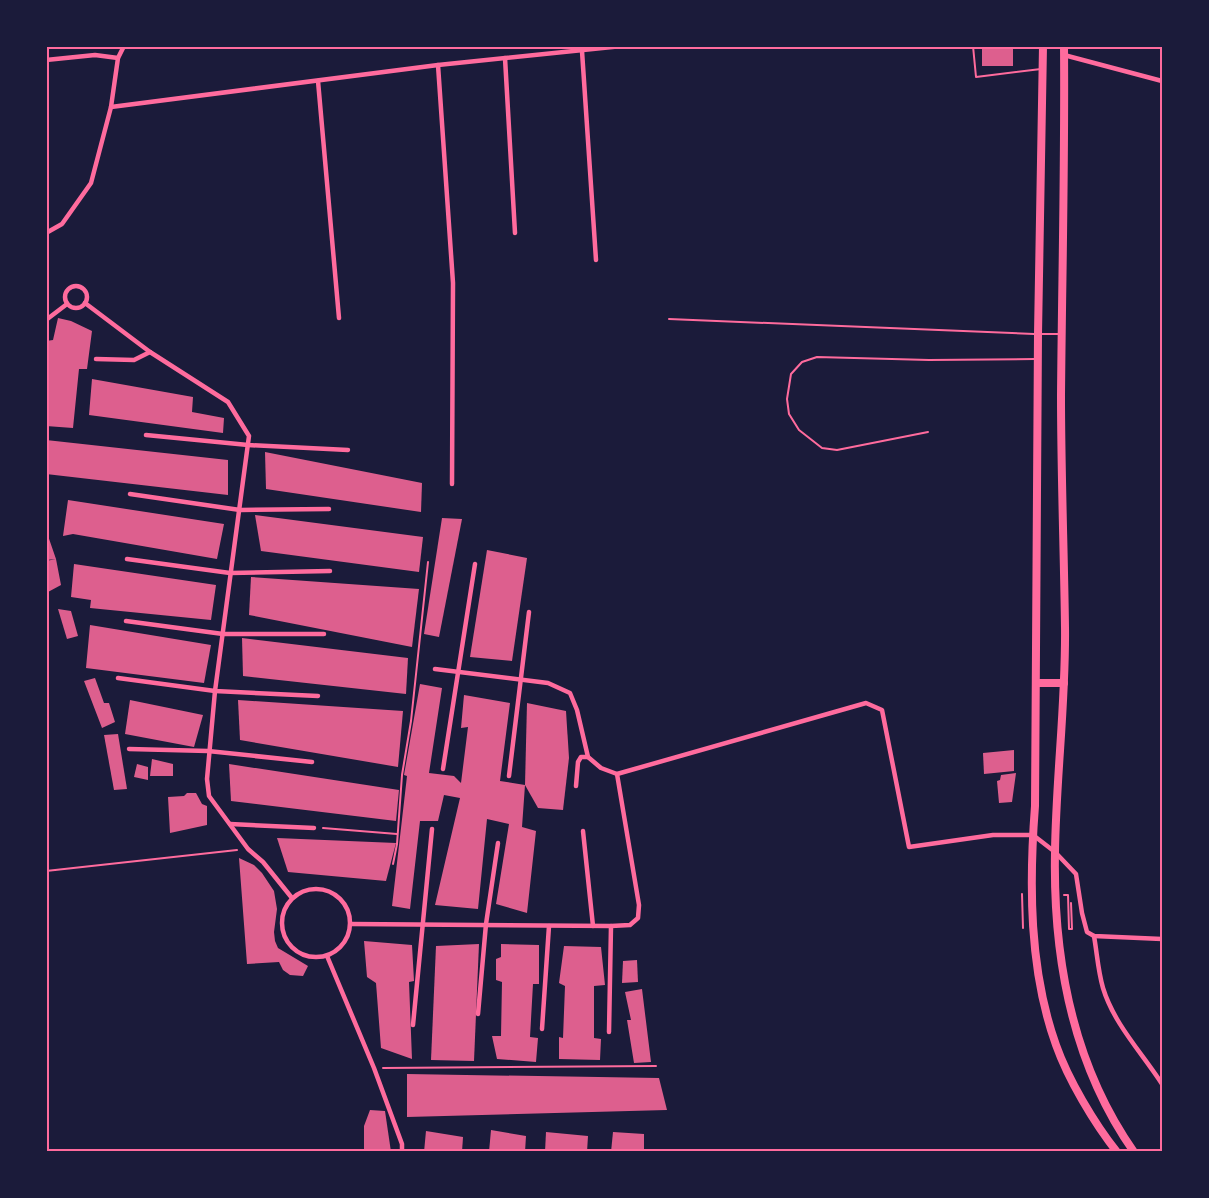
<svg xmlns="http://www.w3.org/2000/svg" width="1209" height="1198" font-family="'IBM Plex Sans',sans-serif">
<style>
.building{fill:#dd5f8e}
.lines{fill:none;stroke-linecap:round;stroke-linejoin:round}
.path{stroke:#ff6b9d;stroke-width:2}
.service{stroke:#ff6b9d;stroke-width:2}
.minor{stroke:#ff6b9d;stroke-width:4.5}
.primary{stroke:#ff6b9d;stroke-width:8}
.neatline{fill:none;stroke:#ff6b9d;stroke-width:2}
</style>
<rect width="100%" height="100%" fill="#1b1b3a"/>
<g class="building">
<rect x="982" y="46" width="31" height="20"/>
<path d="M58 318 71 321 92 331 87 369H79L73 428 46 426V341L53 340Z"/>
<path d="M92 379 193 397 192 412 224 418 223 433 89 415Z"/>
<path d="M46 440 228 460V495L46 474Z"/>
<path d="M265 452 422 483 421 512 266 489Z"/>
<path d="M68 500 224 524 217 559 73 534 63 536Z"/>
<path d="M255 515 423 537 419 572 261 551Z"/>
<path d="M442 518 462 519 439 637 424 634Z"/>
<path d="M46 530 56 559 61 585 48 592 46 586V561L56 559 46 560Z"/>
<path d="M487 550 527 558 512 661 470 657Z"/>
<path d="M74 564 216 585 211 620 90 608 91 600 71 597Z"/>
<path d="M251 577 419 589 412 647 249 615Z"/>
<path d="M58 609 71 611 78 636 67 639Z"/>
<path d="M90 625 211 645 204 683 86 668Z"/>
<path d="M242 638 408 658 406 694 243 676Z"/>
<path d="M95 678 104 703H109L115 722 102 728 84 681Z"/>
<path d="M420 684 442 688 429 773 454 776 461 783 468 727 461 728 464 695 510 703 500 781 525 785 522 827 536 831 527 913 496 904 509 824 487 819 478 909 435 905 460 798 444 795 438 821H420L410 909 392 906 407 776 404 775Z"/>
<path d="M130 700 203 715 194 747 125 734Z"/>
<path d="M238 700 403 711 398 767 240 740Z"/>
<path d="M527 703 566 711 569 758 563 810 538 808 525 785Z"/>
<path d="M118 734 127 789 114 790 104 735Z"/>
<path d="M1014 750V771L984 774 983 753Z"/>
<path d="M152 759 173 764V776H150Z"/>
<path d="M137 764 148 767V780L134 777Z"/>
<path d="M229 764 399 790 396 821 231 801Z"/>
<path d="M1016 773 1012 802 999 803 997 781 1000 780 1001 775Z"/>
<path d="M187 793H196L202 804 207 806V825L170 833 168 797 184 796Z"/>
<path d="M277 838 396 843 386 881 288 872Z"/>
<path d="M239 858 254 865 262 873 274 891 277 909 274 932 275 941 278 948 308 966 303 976 290 975 283 970 279 962 247 964Z"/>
<path d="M364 941 412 945 414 981 409 982 412 1059 381 1048 376 983 367 977Z"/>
<path d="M479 944 474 1061 431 1060 436 946Z"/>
<path d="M501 944 539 945V984H533L530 1037 538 1038 536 1062 497 1059 492 1036H501L502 982 496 980V959L501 957Z"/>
<path d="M564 946 601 947 605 985 594 986V1038L601 1039 600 1060 559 1059V1037L563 1038 565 986 559 983Z"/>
<path d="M637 960 638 982 622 983 623 961Z"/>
<path d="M642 989 651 1062 634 1063 627 1020H631L625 992Z"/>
<path d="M407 1074 659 1078 667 1110 407 1117Z"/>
<path d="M370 1110 385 1111 391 1152H364V1126Z"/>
<path d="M491 1130 526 1136 525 1152H489Z"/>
<path d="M426 1131 463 1137 462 1152H424Z"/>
<path d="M546 1132 588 1136 587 1152H545Z"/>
<path d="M613 1132 644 1134V1152H611Z"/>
</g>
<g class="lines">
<g class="path">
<path d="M323 828 397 834"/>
<path d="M393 864 397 844 402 775 411 721 428 562"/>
<path d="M46 871 237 850"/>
<path d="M1022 894 1023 928"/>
<path d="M1064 895H1068L1069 929H1072L1071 903"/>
<path d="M383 1068 656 1066"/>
</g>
<g class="service">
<path d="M973 46 976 77 1041 69"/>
<path d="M669 319 1034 334"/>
<path d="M1040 334H1058"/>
<path d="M928 432 837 450 822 448 799 430 789 414 787 399 791 374 802 362 817 357 929 360 1035 359"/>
</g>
<g class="minor">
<path d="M582 51 596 260"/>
<path d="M1064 55 1162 81"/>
<path d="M505 58 515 233"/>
<path d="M46 60 95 55 118 58"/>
<path d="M438 65 453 283 452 484"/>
<path d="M318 81 339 318"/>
<path d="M111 107 438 65 622 46"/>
<path d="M46 233 62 224 91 183 111 107 118 58 124 46"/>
<circle cx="76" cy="297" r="11"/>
<path d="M85 303 150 352 228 402 249 436 215 691 207 779 209 796 248 849 263 862 292 898"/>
<path d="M46 320 67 304"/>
<path d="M96 359 134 360 150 352"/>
<path d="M146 435 248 445 348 450"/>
<path d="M130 494 240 510 329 509"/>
<path d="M127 559 230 573 330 571"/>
<path d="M126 621 223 634H324"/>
<path d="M435 669 548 683 570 693 577 710 588 757 601 768 617 774 866 703 882 710 909 847 993 835H1033L1055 852 1076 874 1082 913 1087 932 1094 936 1162 939"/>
<path d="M118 678 215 691 318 696"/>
<path d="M129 749 208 751 312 762"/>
<path d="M443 769 475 564"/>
<path d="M509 776 529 612"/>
<path d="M576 786 578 762 581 757H588"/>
<path d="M230 824 314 828"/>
<path d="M583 831 593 926"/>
<circle cx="316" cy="923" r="34"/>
<path d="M351 924 611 926 630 925 638 918 639 905 617 774"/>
<path d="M1094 936C1097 953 1098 971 1103 988 1114 1024 1142 1053 1162 1084"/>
<path d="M327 956 374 1068 402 1144V1152"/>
<path d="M478 1014 486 924 498 843"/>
<path d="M413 1025 432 829"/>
<path d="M542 1029 549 926"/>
<path d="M609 1032 611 926"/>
</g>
<g class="primary">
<path d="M1043 46 1038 334 1035 806C1029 884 1029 970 1056 1045 1068 1079 1094 1123 1117 1152"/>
<path d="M1064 46C1065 163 1062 279 1061 396 1061 473 1064 550 1065 627 1066 702 1056 777 1055 852 1053 957 1072 1064 1134 1152"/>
<path d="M1036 683H1064"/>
</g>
</g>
<rect width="1209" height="1198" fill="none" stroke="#1b1b3a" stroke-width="96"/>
<rect x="48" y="48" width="1113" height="1102" class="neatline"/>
</svg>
